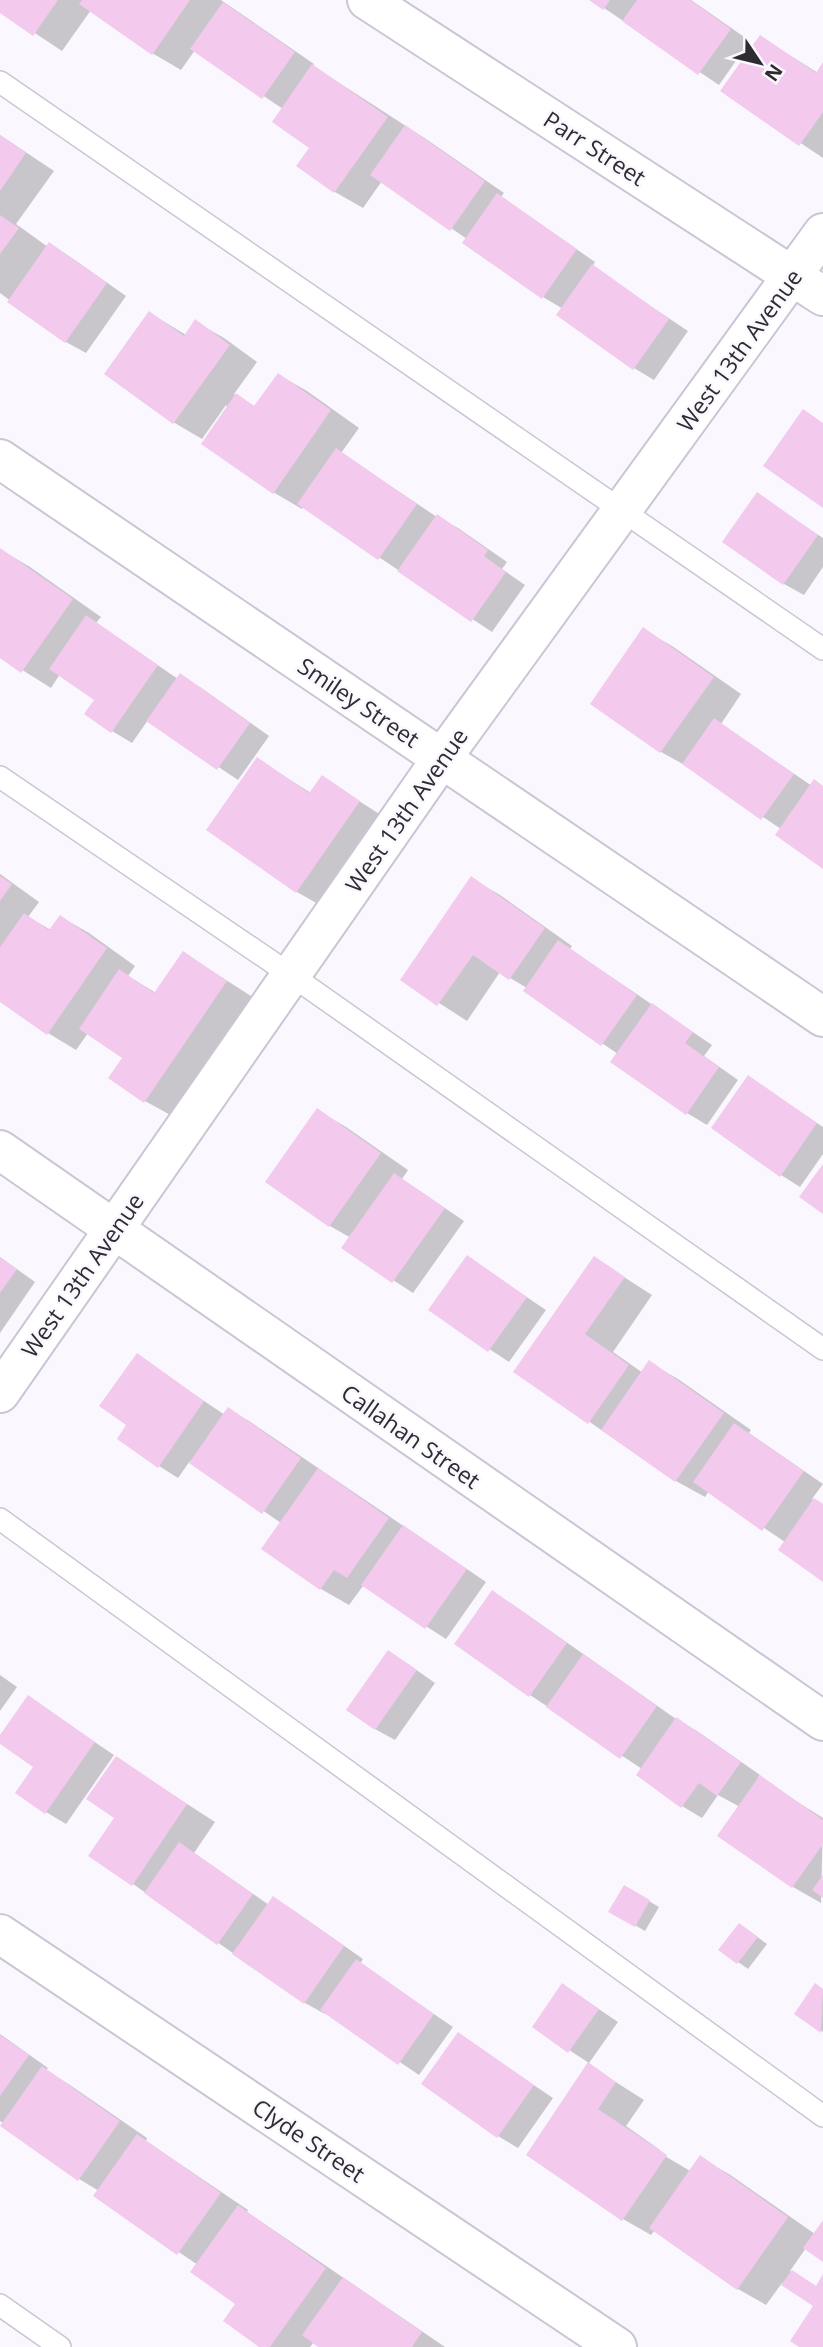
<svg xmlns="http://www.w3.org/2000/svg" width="823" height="2347" font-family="'Open Sans',sans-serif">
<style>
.shadow{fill:#0003}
.building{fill:#f3c9ed}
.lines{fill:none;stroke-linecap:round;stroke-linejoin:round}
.service-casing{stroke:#cbc5d4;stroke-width:24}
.minor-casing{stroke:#cbc5d4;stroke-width:42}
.service{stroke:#fff;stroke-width:21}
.minor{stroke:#fff;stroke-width:38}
.labels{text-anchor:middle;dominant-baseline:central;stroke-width:5;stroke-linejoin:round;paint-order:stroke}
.street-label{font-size:23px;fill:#2e2c31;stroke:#faf8fe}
</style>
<rect width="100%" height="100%" fill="#faf8fe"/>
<g class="shadow">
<path d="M0 0H221L314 64 313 66 426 139 504 193 501 197 595 262 592 267 688 331 654 380 634 368 563 309 543 297 467 239 382 181 363 208 335 192 311 147 283 109 195 50 181 70 152 53 91 10 62 51 0 10Z"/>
<path d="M592 0H691L750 41 719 85Z"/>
<path d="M761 37 818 73 823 66V158L723 91Z"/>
<path d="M0 135 54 171 16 224 48 247 49 244 69 256 126 296 86 353 66 342 0 293Z"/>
<path d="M150 313 186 335 196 322 224 338 257 362 234 394 256 407 279 375 307 391 359 428 341 453 437 517 458 528 507 562 502 569 525 585 492 632 303 507 302 509 273 492 226 405 202 439 173 422Z"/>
<path d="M757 495 823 538V567L804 595 784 584Z"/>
<path d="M1 550 30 567 101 617 96 623 178 679 180 676 200 687 269 736 238 780 148 720 132 743 112 731 96 700 60 674 51 688 0 656Z"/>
<path d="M644 630 672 646 741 694 721 724 812 786 823 787V867L781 829 690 768 661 752 592 703Z"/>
<path d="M257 759 311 793 322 777 387 819 325 908 297 892Z"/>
<path d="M0 874 39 902 28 917 51 930 61 917 89 933 135 966 128 976 156 993 184 953 254 998 174 1117 145 1101 125 1058 88 1033 76 1050 48 1033 0 1000Z"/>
<path d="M472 879 500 895 572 946 570 949 712 1045 704 1056 738 1080 707 1125 687 1113 618 1054 525 991 527 988 500 972 467 1021 402 979Z"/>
<path d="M748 1077 823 1127V1154L800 1187 781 1175Z"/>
<path d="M317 1110 346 1127 408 1170 402 1179 464 1221 413 1293 344 1248 351 1238 330 1226Z"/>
<path d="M0 1257 35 1282 0 1333Z"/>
<path d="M467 1257 546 1310 509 1362 430 1310Z"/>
<path d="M594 1258 652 1295 613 1352 643 1373 650 1363 678 1379 751 1430 749 1433 823 1484 812 1499 823 1505V1579L785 1542 709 1491 705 1497 676 1481 515 1371Z"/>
<path d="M137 1356 225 1415 229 1410 249 1421 486 1582 446 1639 363 1586 349 1605 321 1589 281 1523 190 1461 178 1478 159 1466 129 1425Z"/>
<path d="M492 1592 512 1604 676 1719 697 1731 760 1775 758 1777 823 1818 821 1903 793 1887 740 1807 718 1795 702 1818 682 1806 642 1769 530 1695Z"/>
<path d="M408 1664 435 1683 395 1740 375 1729Z"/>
<path d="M0 1675 17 1687 0 1711Z"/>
<path d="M29 1698 114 1755 66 1824 46 1812 35 1767 0 1742V1738Z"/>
<path d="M116 1758 215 1822 194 1853 269 1905 273 1898 293 1910 363 1959 360 1964 453 2027 419 2075 326 2012 325 2014 305 2003 133 1884 117 1817Z"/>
<path d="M625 1887 659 1907 645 1931 611 1911Z"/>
<path d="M749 1931 767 1944 748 1969 721 1950Z"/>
<path d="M563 1985 618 2022 589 2063 534 2027Z"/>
<path d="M815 1986 823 1990V2032L796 2013Z"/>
<path d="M0 2034 48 2068 46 2070 70 2085 147 2138 146 2141 248 2210 247 2212 445 2347H321L314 2342 310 2347H262L238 2303 198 2265 95 2196 99 2191 79 2179 0 2121Z"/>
<path d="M458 2034 553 2098 518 2148 498 2136Z"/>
<path d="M589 2065 644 2100 626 2126 660 2150 658 2152 692 2172 700 2158 729 2174 815 2234 823 2223V2260L806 2248 790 2271 817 2287 823 2278V2347H802L815 2306 782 2283 766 2305 738 2289 655 2230 651 2235 623 2219 528 2155Z"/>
</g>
<g class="building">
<path d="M0 0H58L33 36 0 13Z"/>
<path d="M82 0H190L152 55 79 4Z"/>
<path d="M589 0H610L603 10Z"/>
<path d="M637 0H690L731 29 698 75 622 21Z"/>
<path d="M223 2 295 52 262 99 190 49Z"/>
<path d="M760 35 816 73 823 62V112L799 146 720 91Z"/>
<path d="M312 64 388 117 334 193 296 166 309 148 272 122Z"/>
<path d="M405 125 485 181 450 231 370 175Z"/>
<path d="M0 135 26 153 0 191Z"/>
<path d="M497 193 577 249 542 299 462 243Z"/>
<path d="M0 215 19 228 0 254Z"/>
<path d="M49 242 107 283 65 343 7 302Z"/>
<path d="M592 264 669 319 633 370 556 315Z"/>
<path d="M149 311 184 336 195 319 230 345 173 424 104 374Z"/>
<path d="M278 373 331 410 273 494 201 444 236 393 254 406Z"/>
<path d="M803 409 823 423V508L763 466Z"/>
<path d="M336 448 417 504 378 560 297 504Z"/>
<path d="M757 492 818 535 783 585 722 542Z"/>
<path d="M437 514 488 550 484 556 506 572 471 622 397 571Z"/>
<path d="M0 548 73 599 21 673 0 658Z"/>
<path d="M86 615 158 665 111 733 84 714 94 700 49 669Z"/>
<path d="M643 627 714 677 660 753 590 704Z"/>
<path d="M180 673 250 723 217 770 146 721Z"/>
<path d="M714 718 794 774 761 820 682 764Z"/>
<path d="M257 757 309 793 322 775 360 801 296 893 206 830Z"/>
<path d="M814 779 823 786V869L775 835Z"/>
<path d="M0 876 12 884 0 901Z"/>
<path d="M471 876 545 928 509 980 473 955 437 1006 400 980Z"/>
<path d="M24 913 49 930 60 915 107 948 47 1035 0 1002V947Z"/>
<path d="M558 940 637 995 601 1046 523 991Z"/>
<path d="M183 951 227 981 144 1103 108 1078 122 1058 79 1029 119 969 154 993Z"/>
<path d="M652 1003 693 1032 685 1043 719 1067 686 1115 610 1062Z"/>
<path d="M748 1075 817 1123 780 1177 711 1128Z"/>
<path d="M317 1108 381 1153 329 1227 265 1182Z"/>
<path d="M823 1164V1214L799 1197Z"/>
<path d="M394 1173 445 1208 392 1283 341 1248Z"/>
<path d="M467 1255 527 1297 488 1352 428 1310Z"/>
<path d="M594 1256 625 1277 585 1334 629 1365 588 1424 513 1372Z"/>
<path d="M0 1258 17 1269 0 1293Z"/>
<path d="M137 1353 204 1401 158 1468 117 1439 126 1425 99 1406Z"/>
<path d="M649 1360 724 1413 675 1482 601 1430Z"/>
<path d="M228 1407 301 1458 262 1514 189 1463Z"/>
<path d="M734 1423 804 1471 762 1531 693 1482Z"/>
<path d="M318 1468 389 1518 347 1578 334 1570 320 1590 261 1549Z"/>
<path d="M814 1498 823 1504V1582L778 1550Z"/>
<path d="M403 1525 467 1569 425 1629 361 1585Z"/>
<path d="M492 1590 567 1643 529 1697 454 1644Z"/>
<path d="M388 1650 417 1670 375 1730 346 1710Z"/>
<path d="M583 1654 657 1706 620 1759 546 1707Z"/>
<path d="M28 1695 95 1742 45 1814 15 1793 33 1767 0 1744V1735Z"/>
<path d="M676 1717 741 1762 717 1796 699 1783 681 1808 636 1775Z"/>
<path d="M116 1756 187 1804 132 1886 88 1856 114 1818 86 1799Z"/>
<path d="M760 1775 823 1820V1844L792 1888 717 1836Z"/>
<path d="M179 1842 253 1894 217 1945 144 1893Z"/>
<path d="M823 1875V1898L812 1890Z"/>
<path d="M624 1885 650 1900 635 1927 608 1912Z"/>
<path d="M273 1896 344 1946 304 2004 232 1954Z"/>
<path d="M739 1923 758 1937 737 1964 718 1950Z"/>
<path d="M356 1959 434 2014 398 2065 320 2010Z"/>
<path d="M562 1983 599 2009 568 2053 532 2027Z"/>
<path d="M815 1983 823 1989 821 2033 794 2014Z"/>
<path d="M458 2032 534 2085 497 2138 421 2084Z"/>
<path d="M0 2035 29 2055 0 2096Z"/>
<path d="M588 2062 616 2082 598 2109 667 2155 622 2221 526 2155Z"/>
<path d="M42 2066 120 2121 78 2181 0 2126Z"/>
<path d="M137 2134 221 2193 177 2255 93 2196Z"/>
<path d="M700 2155 788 2217 737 2290 649 2228Z"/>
<path d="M238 2205 326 2268 270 2347H259L223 2321 235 2304 190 2272Z"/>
<path d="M823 2220V2262L803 2248Z"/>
<path d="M792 2270 816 2286 823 2274V2347H799L790 2341 813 2306 781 2285Z"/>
<path d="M343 2277 422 2332 412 2347H318L302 2335Z"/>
</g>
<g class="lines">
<g class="service-casing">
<g id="service">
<path d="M0 82 823 649"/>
<path d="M0 777 291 975 823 1349"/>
<path d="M0 1519 823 2116"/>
<path d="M0 2305 60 2347"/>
</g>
</g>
<g class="minor-casing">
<g id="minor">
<path d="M367 0 823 296"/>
<path d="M0 459 823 1017"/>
<path d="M0 1150 823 1721"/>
<path d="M0 1393 442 758 823 233"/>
<path d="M0 1934 617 2347"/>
</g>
</g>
<use href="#service" class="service"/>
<use href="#minor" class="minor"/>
</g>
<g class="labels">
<g class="street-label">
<text transform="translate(595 148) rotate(33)">Parr Street</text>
<text transform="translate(739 350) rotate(-54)">West 13th Avenue</text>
<text transform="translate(359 702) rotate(34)">Smiley Street</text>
<text transform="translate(406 810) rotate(-55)">West 13th Avenue</text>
<text transform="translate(82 1275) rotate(-55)">West 13th Avenue</text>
<text transform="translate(411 1436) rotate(35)">Callahan Street</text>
<text transform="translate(309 2140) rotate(34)">Clyde Street</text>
</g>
</g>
<g transform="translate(760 63) rotate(125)" stroke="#faf8fe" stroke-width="5" paint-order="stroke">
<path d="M0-5L12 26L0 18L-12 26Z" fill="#2e2c31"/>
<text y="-10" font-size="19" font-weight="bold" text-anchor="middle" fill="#2e2c31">N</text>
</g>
</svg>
